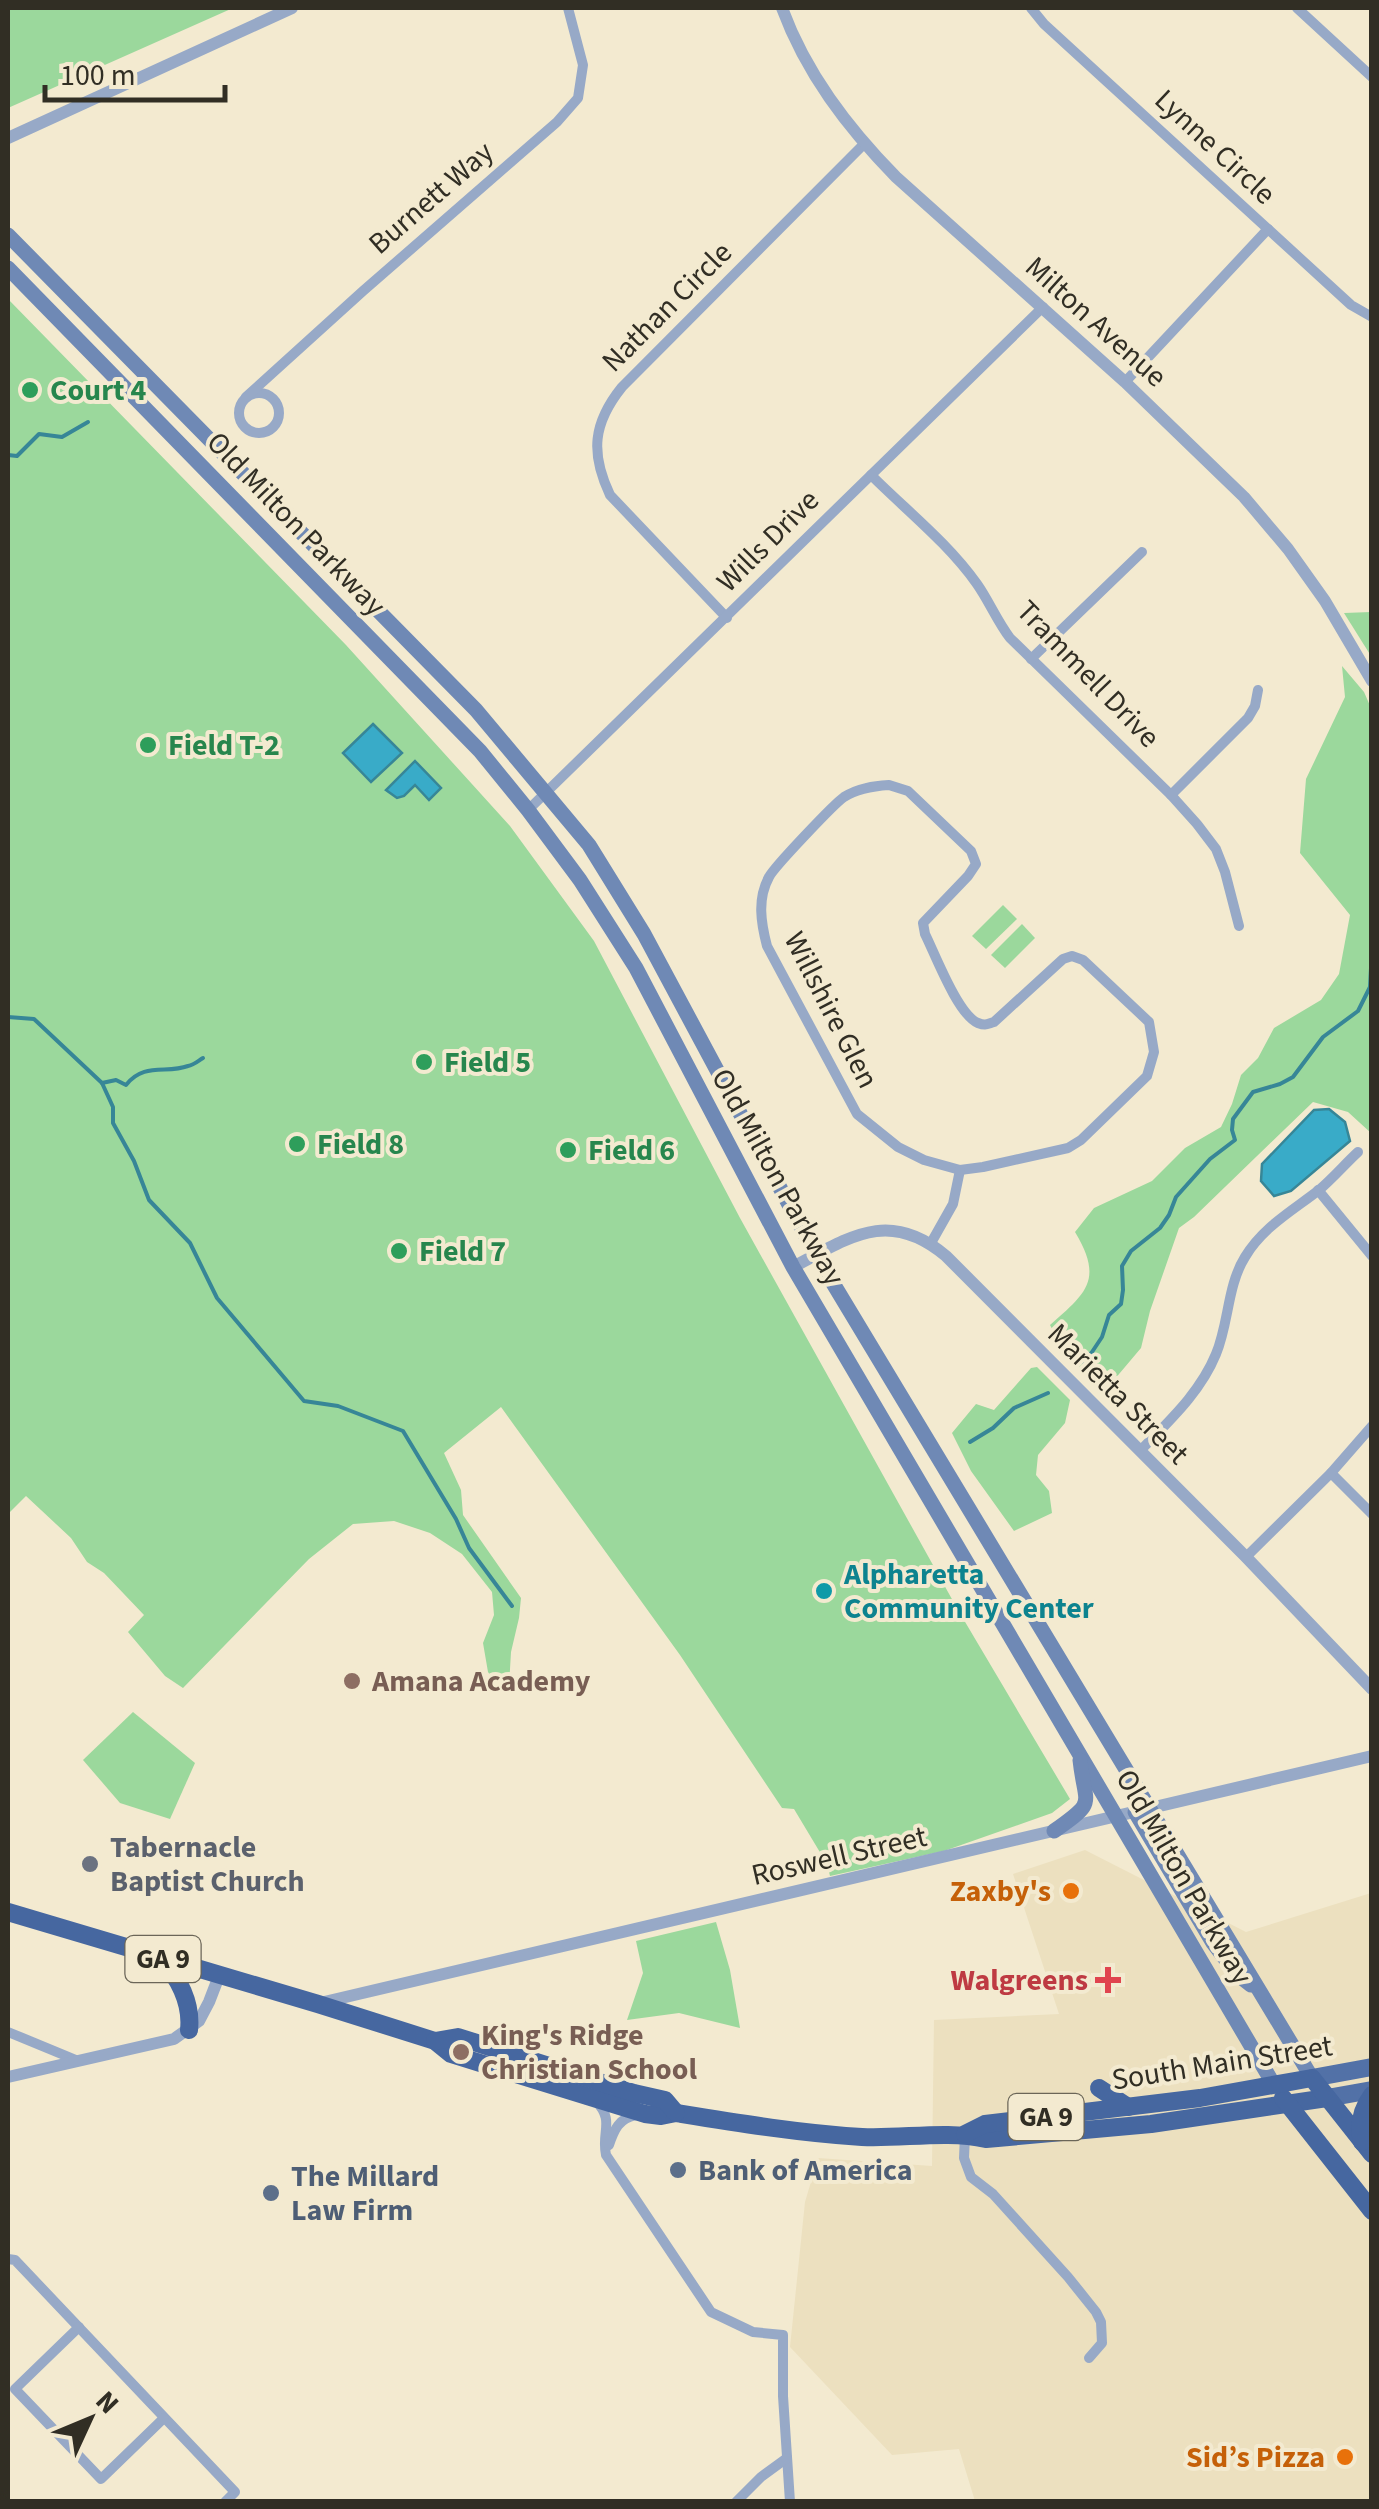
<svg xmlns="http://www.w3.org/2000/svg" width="1379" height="2509" font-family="'Source Sans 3',sans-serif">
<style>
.built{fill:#ece0bf}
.green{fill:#9bd89c}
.water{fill:#39abc8;stroke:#378697;stroke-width:2.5}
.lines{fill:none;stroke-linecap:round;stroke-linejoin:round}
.stream{stroke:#378697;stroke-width:4}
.minor{stroke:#97a9c7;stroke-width:10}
.tertiary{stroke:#97a9c7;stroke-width:12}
.secondary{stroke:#6f89b5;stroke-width:15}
.primary{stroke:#5271a7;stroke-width:18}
.trunk{stroke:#4667a0;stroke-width:18}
.leisure-dot{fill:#2e9e5b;stroke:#f3ead0;stroke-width:4}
.culture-dot{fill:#0f9aa8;stroke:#f3ead0;stroke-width:4}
.education-dot{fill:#8d6e63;stroke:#f3ead0;stroke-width:4}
.worship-dot{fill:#6b7280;stroke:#f3ead0;stroke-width:4}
.food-dot{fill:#e8710a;stroke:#f3ead0;stroke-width:4}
.health-dot{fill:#e0444e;stroke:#f3ead0;stroke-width:4}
.service-dot{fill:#5c6f8a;stroke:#f3ead0;stroke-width:4}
.labels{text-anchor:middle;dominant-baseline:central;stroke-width:8;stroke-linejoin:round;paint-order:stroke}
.shield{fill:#f3ead0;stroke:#6b6658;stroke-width:2.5}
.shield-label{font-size:28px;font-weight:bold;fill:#312e24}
.street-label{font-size:30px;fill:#312e24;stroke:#f3ead0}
.leisure-label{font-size:30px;font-weight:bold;fill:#27864d;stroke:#f3ead0;text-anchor:start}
.culture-label{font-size:30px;font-weight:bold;fill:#0d838f;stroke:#f3ead0;text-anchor:start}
.education-label{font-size:30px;font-weight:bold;fill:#785e54;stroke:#f3ead0;text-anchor:start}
.worship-label{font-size:30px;font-weight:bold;fill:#5b616d;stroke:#f3ead0;text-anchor:start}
.food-label{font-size:30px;font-weight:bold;fill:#c56008;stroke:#f3ead0;text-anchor:end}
.health-label{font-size:30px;font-weight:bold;fill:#be3a42;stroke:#f3ead0;text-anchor:end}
.service-label{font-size:30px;font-weight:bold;fill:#4e5e75;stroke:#f3ead0;text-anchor:start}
</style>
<rect width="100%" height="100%" fill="#f3ead0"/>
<path class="built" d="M1085 1850 1246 1932 1371 1893V2501H975L959 2449 892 2455 790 2347 805 2202 818 2158 932 2166 934 2020 1059 2014 1013 1874Z"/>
<g class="green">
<path d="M8 8H233L8 108Z"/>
<path d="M8 299 346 645 510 826 594 941 740 1218 958 1610 1070 1799 1052 1813 944 1851 830 1876 827 1864 794 1809 782 1808 680 1655 501 1407 444 1453 461 1490 463 1515 521 1598 519 1618 511 1652 509 1686 499 1688 488 1672 483 1643 494 1615 492 1592 462 1554 430 1533 394 1521 353 1524 309 1559 183 1688 165 1676 128 1632 144 1615 104 1573 87 1562 71 1538 26 1496 8 1514Z"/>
<path d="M1371 612H1372L1371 656 1344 613Z"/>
<path d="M1342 666 1364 692 1371 708V1133L1348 1112 1313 1102 1194 1217 1179 1228 1150 1311 1141 1348 1103 1393 1062 1348 1050 1325C1086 1293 1104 1280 1075 1232L1094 1208 1152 1181 1185 1148 1221 1127 1232 1104 1241 1075 1258 1058 1274 1028 1321 1000 1339 974 1350 915 1300 853 1306 779 1345 697Z"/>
<path d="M1003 905 1017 919 986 949 972 936Z"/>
<path d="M1022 924 1035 938 1005 968 991 955Z"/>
<path d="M1037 1367 1070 1400 1065 1423 1038 1455 1036 1475 1049 1491 1052 1513 1014 1531 971 1471 952 1433 976 1404 994 1410 1031 1368Z"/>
<path d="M133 1712 195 1763 170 1819 120 1803 83 1760Z"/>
<path d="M716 1922 730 1970 740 2028 679 2013 627 2020 643 1973 636 1941Z"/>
</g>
<g class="water">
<path d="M373 724 402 753 371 782 343 753Z"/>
<path d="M415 761 441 788 429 800 415 785 404 796 397 798 386 790Z"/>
<path d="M1329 1109 1345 1122 1350 1141 1291 1191 1274 1196 1261 1181 1262 1164 1314 1110Z"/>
</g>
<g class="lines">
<g class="stream">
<path d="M8 455 17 456 39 434 62 437 88 422"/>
<path d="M8 1017 34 1019 102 1083 113 1107V1123L134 1161 149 1200 190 1243 217 1298 304 1401 338 1406 403 1431 456 1519 469 1548 512 1606"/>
<path d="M102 1083 116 1080 126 1085C144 1062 166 1074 188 1066 194 1065 198 1061 203 1058"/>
<path d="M1083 1362 1092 1352 1102 1337 1109 1315 1121 1304 1123 1290 1122 1266 1131 1251 1160 1228 1169 1215 1176 1197 1210 1159 1235 1140 1232 1130 1233 1119 1253 1092 1280 1084 1293 1077 1323 1037 1358 1011 1370 987 1372 949"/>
<path d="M970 1442 993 1428 1014 1408 1048 1393"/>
</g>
<g class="minor">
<path d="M1031 8 1044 24 1351 305 1372 317"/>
<path d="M1297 8 1372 77"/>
<path d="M1125 382 1268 229"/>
<circle cx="259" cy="413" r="20"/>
<path d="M246 397 363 291 557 122 578 98 583 65 568 8"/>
<path d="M871 475C906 510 948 543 977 584 989 601 997 621 1010 638L1171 795 1197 824 1216 849 1225 872 1239 926"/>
<path d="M727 618 610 495C590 453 593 423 622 387L864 144"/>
<path d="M1031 659 1142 552"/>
<path d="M889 785 908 791 971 851 976 864 968 876 923 923 925 934C935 954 958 1015 978 1023 986 1026 987 1024 994 1022L1063 959 1072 956 1083 960 1149 1022 1154 1052 1147 1076 1081 1140 1068 1148 983 1167 960 1170 924 1160 898 1147 857 1114 767 946C761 923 757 899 769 877 774 867 834 804 844 797 858 788 874 786 889 785Z"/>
<path d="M1171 795 1248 718 1255 706 1258 690"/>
<path d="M528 810 1043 307"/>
<path d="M1318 1190 1372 1256"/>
<path d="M931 1243 953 1204 960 1170"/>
<path d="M1140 1451C1169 1421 1200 1393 1216 1354 1229 1323 1227 1286 1245 1257 1263 1227 1292 1211 1319 1190 1333 1178 1345 1164 1358 1152"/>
<path d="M1331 1473 1372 1514"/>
<path d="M1246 1557 1331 1473 1372 1426"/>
<path d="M8 2032 76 2060"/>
<path d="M596 2101C615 2121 601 2132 606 2155L711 2312 753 2332 783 2335V2396L790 2502"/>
<path d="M965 2135 964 2158 971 2177 993 2194 1068 2277 1096 2312 1101 2322 1102 2343 1089 2358"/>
<path d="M609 2145C614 2130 619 2118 636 2115"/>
<path d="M8 2259 15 2260 235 2492 225 2502"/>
<path d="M79 2327 15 2389 101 2479 164 2418"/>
<path d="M736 2502 761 2477 787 2458"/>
</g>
<g class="tertiary">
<path d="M782 8C806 73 847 127 896 177L1125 382 1244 497 1288 549 1325 601 1372 681"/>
<path d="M8 138 292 8"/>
<path d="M793 1267C850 1237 889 1208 946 1256L1246 1557 1372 1689"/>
<path d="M320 2003 1372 1756"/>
<path d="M8 2077 174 2039 199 2021 209 2002 219 1976"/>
</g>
<g class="secondary">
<path d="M8 235 476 710 589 845 644 934 816 1255 1312 2078"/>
<path d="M8 268 480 751 528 810 580 880 636 968 793 1267 1274 2085"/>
<path d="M1135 1812 1213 1943 1237 1974 1251 1985"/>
<path d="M1054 1831C1098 1800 1085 1807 1080 1760"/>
</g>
<g class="primary">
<path d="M1312 2078 1372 2067"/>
<path d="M1327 2098 1372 2090"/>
</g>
<g class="trunk">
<path d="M8 1912 318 2004 435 2041 451 2054 645 2114 661 2116 676 2113C738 2123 799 2133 862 2137 903 2139 946 2130 986 2139L1151 2124 1327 2098"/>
<path d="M162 1959C179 1979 192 2003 189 2030"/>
<path d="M435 2041 458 2037 634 2093 665 2100 676 2113"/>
<path d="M1099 2088 1128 2107"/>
<path d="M1283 2098 1372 2211"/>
<path d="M965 2134 985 2124 1200 2098 1312 2078 1372 2154"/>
<path d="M1362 2142C1358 2125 1361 2110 1372 2095"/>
</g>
</g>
<g class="leisure-dot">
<circle cx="30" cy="390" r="10"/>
<circle cx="148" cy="745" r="10"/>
<circle cx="424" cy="1062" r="10"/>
<circle cx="297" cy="1144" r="10"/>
<circle cx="568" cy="1150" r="10"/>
<circle cx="399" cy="1251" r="10"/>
</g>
<circle class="culture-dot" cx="824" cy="1591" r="10"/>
<g class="education-dot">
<circle cx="352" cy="1681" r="10"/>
<circle cx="461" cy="2052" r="10"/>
</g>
<circle class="worship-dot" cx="90" cy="1864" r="10"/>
<g class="food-dot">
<circle cx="1071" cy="1891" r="10"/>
<circle cx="1345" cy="2457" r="10"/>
</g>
<path class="health-dot" d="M1103 1965h10v10h10v10h-10v10h-10v-10h-10v-10h10z"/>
<g class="service-dot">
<circle cx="678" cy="2170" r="10"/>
<circle cx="271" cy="2193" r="10"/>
</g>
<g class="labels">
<g class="shield">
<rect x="125.5" y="1936" width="75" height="46" rx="8"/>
<rect x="1008.5" y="2094" width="75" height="46" rx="8"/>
</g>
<g class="shield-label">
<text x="163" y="1959">GA 9</text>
<text x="1046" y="2117">GA 9</text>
</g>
<g class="street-label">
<text transform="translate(1215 147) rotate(43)">Lynne Circle</text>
<text transform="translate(431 198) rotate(-41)">Burnett Way</text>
<text transform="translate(667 307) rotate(-45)">Nathan Circle</text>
<text transform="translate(1096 322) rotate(42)">Milton Avenue</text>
<text transform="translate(296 524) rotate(46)">Old Milton Parkway</text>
<text transform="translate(768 541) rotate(-45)">Wills Drive</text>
<text transform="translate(1088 674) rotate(46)">Trammell Drive</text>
<text transform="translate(831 1010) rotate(63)">Willshire Glen</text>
<text transform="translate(778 1177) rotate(61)">Old Milton Parkway</text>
<text transform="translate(1118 1394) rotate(45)">Marietta Street</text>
<text transform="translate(839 1856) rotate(-13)">Roswell Street</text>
<text transform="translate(1184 1877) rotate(60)">Old Milton Parkway</text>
<text transform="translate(1222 2063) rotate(-9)">South Main Street</text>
</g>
<g class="leisure-label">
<text x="50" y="390">Court 4</text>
<text x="168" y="745">Field T-2</text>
<text x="444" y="1062">Field 5</text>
<text x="317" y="1144">Field 8</text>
<text x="588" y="1150">Field 6</text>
<text x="419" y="1251">Field 7</text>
</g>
<g class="culture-label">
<text x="844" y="1574">Alpharetta<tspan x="844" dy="34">Community Center</tspan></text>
</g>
<g class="education-label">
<text x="372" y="1681">Amana Academy</text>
<text x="481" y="2035">King's Ridge<tspan x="481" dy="34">Christian School</tspan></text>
</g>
<g class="worship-label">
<text x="110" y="1847">Tabernacle<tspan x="110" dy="34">Baptist Church</tspan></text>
</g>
<g class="food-label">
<text x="1051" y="1891">Zaxby's</text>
<text x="1325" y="2457">Sid’s Pizza</text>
</g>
<g class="health-label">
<text x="1088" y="1980">Walgreens</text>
</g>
<g class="service-label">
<text x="698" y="2170">Bank of America</text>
<text x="291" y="2176">The Millard<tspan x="291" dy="34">Law Firm</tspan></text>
</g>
</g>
<rect width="1379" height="2509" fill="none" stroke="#312e24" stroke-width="20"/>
<g transform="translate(90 2419) rotate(46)" stroke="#f3ead0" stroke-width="8" paint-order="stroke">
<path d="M0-8L18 38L0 25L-18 38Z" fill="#312e24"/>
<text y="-15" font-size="28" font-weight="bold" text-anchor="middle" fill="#312e24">N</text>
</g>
<path d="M45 85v15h180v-15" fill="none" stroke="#312e24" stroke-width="5"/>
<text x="60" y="85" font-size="30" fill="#312e24" stroke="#f3ead0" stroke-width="8" paint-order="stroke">100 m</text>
</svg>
